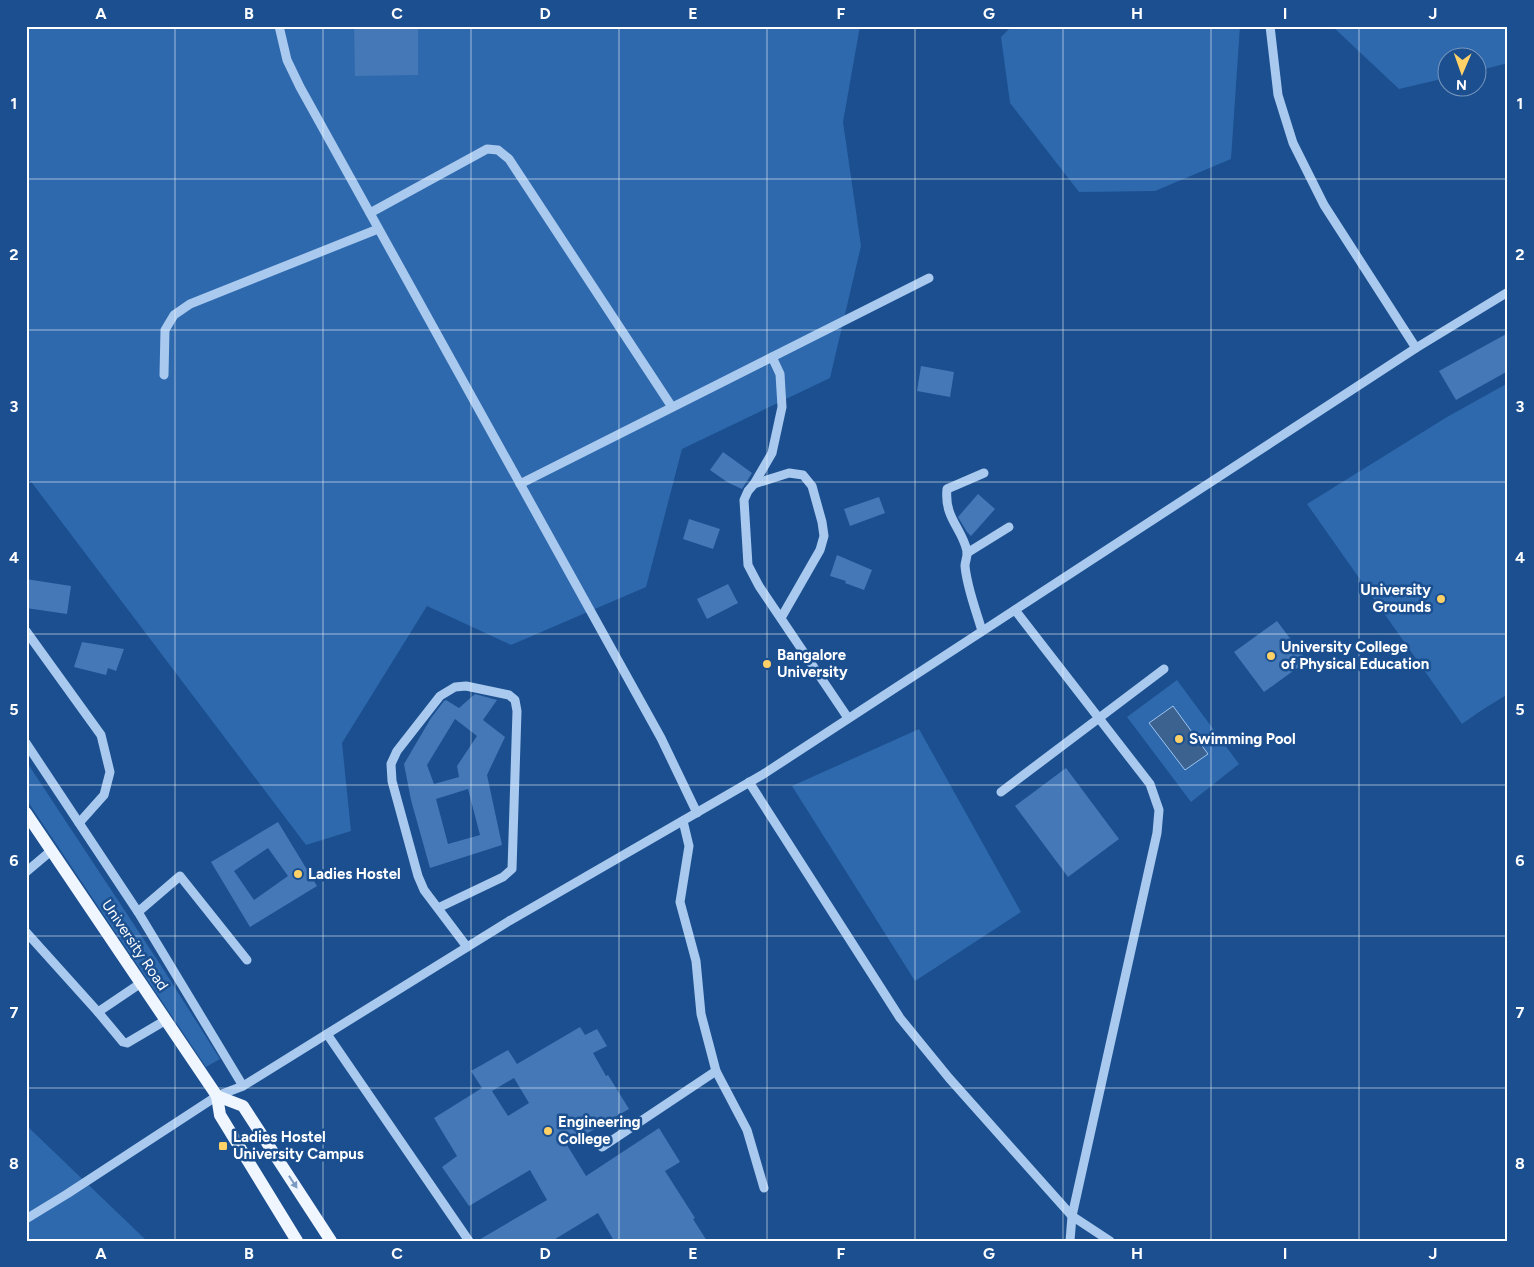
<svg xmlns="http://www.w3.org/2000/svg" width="1534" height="1267" font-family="Figtree,sans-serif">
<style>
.green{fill:#2e69ad}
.water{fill:#3c6290;stroke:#9cc4f0}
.building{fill:#4478b7;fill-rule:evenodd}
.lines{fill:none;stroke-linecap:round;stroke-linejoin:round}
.minor{stroke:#a9c9ee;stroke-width:9}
.major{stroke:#f0f6ff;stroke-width:12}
.oneway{fill:#7b9ac1}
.grid{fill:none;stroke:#fff;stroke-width:1;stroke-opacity:0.55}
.poi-dot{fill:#ffd166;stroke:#1b4f8f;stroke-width:2}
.labels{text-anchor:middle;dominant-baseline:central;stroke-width:5;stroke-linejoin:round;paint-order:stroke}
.poi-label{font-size:15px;font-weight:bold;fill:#fff;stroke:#1b4f8f;text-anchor:start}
.street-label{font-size:15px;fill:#fff;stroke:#1b4f8f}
.neatline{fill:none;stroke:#fff;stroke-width:2}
.grid-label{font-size:16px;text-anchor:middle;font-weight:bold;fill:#fff}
</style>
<rect width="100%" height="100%" fill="#1b4f8f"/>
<g class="green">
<path d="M26 26H860L843 122 861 246 830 378 682 449 646 587 511 645 427 606 342 743 351 831 306 845 26 475Z"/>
<path d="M1012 26H1240L1231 159 1155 191 1079 192 1010 103 1001 37Z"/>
<path d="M1332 26H1508V63L1477 71 1476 58H1446V78L1399 89Z"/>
<path d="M1508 383V694L1482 710 1462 724 1307 504 1447 417Z"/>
<path d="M1177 680 1239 764 1191 802 1127 717Z"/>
<path d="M919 729 1021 912 915 981 792 786Z"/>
<path d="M26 761 160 964 220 1059 206 1067 26 799Z"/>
<path d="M26 1125 147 1241H26Z"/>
</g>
<path class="water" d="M1173 706 1208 754 1185 770 1149 723Z"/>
<g class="building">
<path d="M354 26H418V75L355 76Z"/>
<path d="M1508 333V371L1456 400 1439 371Z"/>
<path d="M921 366 954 372 950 397 917 391Z"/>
<path d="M723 452 752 473 742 489 727 482 710 470Z"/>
<path d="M978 494 995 509 971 536 967 532 958 517Z"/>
<path d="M879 497 885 513 850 526 844 509Z"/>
<path d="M689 519 720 529 713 549 683 539Z"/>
<path d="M837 555 872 570 864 590 845 583 846 581 830 576Z"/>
<path d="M26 579 71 586 67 614 26 608Z"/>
<path d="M728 584 738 603 707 619 697 599Z"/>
<path d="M1277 621 1307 661 1264 692 1234 652Z"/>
<path d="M82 642 124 649 116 671 108 668 106 675 74 667Z"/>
<path d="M475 694 497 700 483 720 505 737 487 775 502 845 430 868 411 800 404 764 431 718 444 701 446 700 459 708ZM455 719 477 736 457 766 459 777 434 784 427 765ZM468 789 480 835 448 844 436 799Z"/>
<path d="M1066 768 1119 839 1068 877 1015 806Z"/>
<path d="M278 822 317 886 250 927 211 862ZM268 848 288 876 254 900 234 871Z"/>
<path d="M580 1027 585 1035 597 1029 607 1046 593 1053 606 1076 608 1075 629 1109 567 1145 586 1176 659 1128 680 1162 665 1171 695 1218 693 1219 707 1241H614L598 1213 552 1241H477L547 1200 530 1170 469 1206 442 1167 457 1156 434 1118 482 1088 471 1071 508 1050 517 1064ZM514 1078 529 1103 508 1116 492 1091Z"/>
</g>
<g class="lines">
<g class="minor">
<path d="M279 26 287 60 300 87 661 738 697 813"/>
<path d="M1270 26 1278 95 1293 143 1324 205 1416 348"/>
<path d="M370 213 487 149 498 150 509 159 672 407"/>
<path d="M164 375 165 330 174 315 190 304 378 229"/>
<path d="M520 484 929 278"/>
<path d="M754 484 772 453 782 407 780 374 772 357"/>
<path d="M967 553 1009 527"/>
<path d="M1015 610 1150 784 1159 810 1157 833 1072 1216 1070 1241"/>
<path d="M781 618 820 550 824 536 822 522 812 486 803 475 789 473 754 484 748 491 744 500 748 565 759 586 848 718"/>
<path d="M26 631 101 735 110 772 104 795 79 823"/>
<path d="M982 631C976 610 967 588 965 566 965 561 968 556 967 551 962 528 944 518 947 489L984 473"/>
<path d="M26 743 138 912 243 1086"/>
<path d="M749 782 900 1018 949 1078 1072 1216 1110 1241"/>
<path d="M1001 792 1164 669"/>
<path d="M683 821 689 846 680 902 696 961 701 1014 716 1071 747 1130 764 1188"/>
<path d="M26 872 52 850"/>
<path d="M438 908 503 877 512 869 517 711 515 700 509 695 466 686 455 687 440 696 397 751 391 764 392 781 418 876 424 890 467 947"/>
<path d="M138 912 180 876 247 960"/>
<path d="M26 932 98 1012"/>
<path d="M141 983 98 1012 123 1042 127 1043 166 1020"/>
<path d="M327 1034 469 1241"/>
<path d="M602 1147 716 1071"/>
<path d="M26 1219 67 1194 217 1096 243 1086 509 921 762 775 1416 348 1508 292"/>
</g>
<g class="major">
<path d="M26 813 217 1096 220 1115 297 1241"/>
<path d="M217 1096 243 1106 331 1241"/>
</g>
</g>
<defs><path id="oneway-solid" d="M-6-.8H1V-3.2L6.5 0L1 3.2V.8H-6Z" transform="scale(1.25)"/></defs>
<use class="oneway" href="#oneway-solid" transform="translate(293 1182) rotate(57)"/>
<path class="grid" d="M175 26V1241M323 26V1241M471 26V1241M619 26V1241M767 26V1241M915 26V1241M1063 26V1241M1211 26V1241M1359 26V1241M26 179H1508M26 330H1508M26 482H1508M26 634H1508M26 785H1508M26 936H1508M26 1088H1508"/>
<g class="poi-dot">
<circle cx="1441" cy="599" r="5"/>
<circle cx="1271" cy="656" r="5"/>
<circle cx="767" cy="664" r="5"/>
<circle cx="1179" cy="739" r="5"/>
<circle cx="298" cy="874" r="5"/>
<circle cx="548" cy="1131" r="5"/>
<rect x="218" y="1141" width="10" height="10" rx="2.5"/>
</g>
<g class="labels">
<g class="poi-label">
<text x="1431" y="590" text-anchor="end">University<tspan x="1431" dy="17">Grounds</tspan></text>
<text x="1281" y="647">University College<tspan x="1281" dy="17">of Physical Education</tspan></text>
<text x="777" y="655">Bangalore<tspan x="777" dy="17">University</tspan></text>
<text x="1189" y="739">Swimming Pool</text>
<text x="308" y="874">Ladies Hostel</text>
<text x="558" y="1122">Engineering<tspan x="558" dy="17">College</tspan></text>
<text x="233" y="1137">Ladies Hostel<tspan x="233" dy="17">University Campus</tspan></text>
</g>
<g class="street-label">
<text transform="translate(135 945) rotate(56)">University Road</text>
</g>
</g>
<rect width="1534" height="1267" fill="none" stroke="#1b4f8f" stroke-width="55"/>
<g transform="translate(1462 72) rotate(182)"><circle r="24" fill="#1b4f8f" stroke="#7695bc"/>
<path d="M0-4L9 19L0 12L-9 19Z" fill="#ffd166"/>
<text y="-8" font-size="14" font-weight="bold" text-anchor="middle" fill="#ffffff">N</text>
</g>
<rect x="28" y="28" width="1478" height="1212" class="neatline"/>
<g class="grid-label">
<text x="101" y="19">A</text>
<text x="249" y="19">B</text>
<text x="397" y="19">C</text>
<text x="545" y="19">D</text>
<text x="693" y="19">E</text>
<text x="841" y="19">F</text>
<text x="989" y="19">G</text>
<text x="1137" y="19">H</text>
<text x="1285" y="19">I</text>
<text x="1433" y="19">J</text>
<text x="14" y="109">1</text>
<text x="1520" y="109">1</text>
<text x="14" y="260">2</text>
<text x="1520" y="260">2</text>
<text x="14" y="412">3</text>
<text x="1520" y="412">3</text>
<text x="14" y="563">4</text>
<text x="1520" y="563">4</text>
<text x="14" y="715">5</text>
<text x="1520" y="715">5</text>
<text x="14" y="866">6</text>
<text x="1520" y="866">6</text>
<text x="14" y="1018">7</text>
<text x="1520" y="1018">7</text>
<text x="14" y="1169">8</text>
<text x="1520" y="1169">8</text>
<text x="101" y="1259">A</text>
<text x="249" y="1259">B</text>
<text x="397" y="1259">C</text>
<text x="545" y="1259">D</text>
<text x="693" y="1259">E</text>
<text x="841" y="1259">F</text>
<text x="989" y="1259">G</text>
<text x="1137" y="1259">H</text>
<text x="1285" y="1259">I</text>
<text x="1433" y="1259">J</text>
</g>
</svg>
